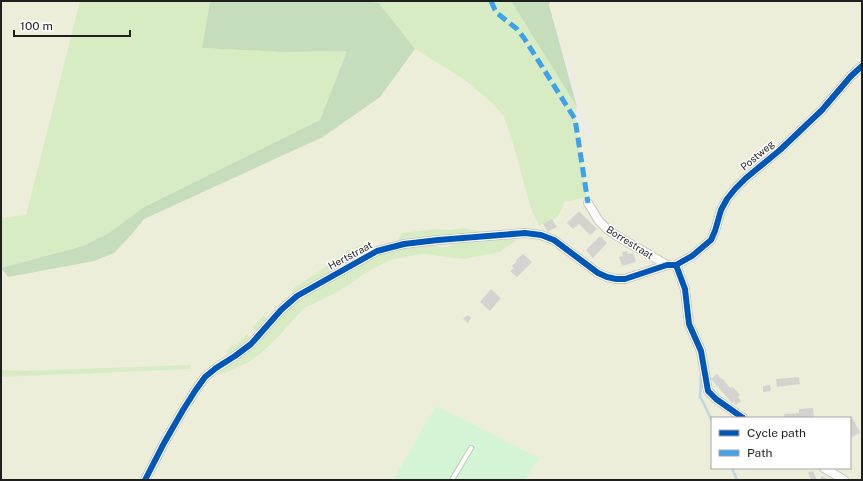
<svg xmlns="http://www.w3.org/2000/svg" width="863" height="481" font-family="'Public Sans',sans-serif">
<style>
.farmland{fill:#eceeda;fill-rule:evenodd}
.grass{fill:#d8ecc4}
.forest{fill:#c5ddbb}
.park{fill:#d4f5d5}
.lines{fill:none;stroke-linecap:round;stroke-linejoin:round}
.stream{stroke:#b9d8e2;stroke-width:2.5}
.building{fill:#d5d3d0}
.service-casing{stroke:#c6c6c3;stroke-width:6}
.minor-casing{stroke:#c6c6c3;stroke-width:10}
.service{stroke:#fcfcfb;stroke-width:4}
.minor{stroke:#fcfcfb;stroke-width:8}
.quiet{stroke:#3da2ea;stroke-width:5;stroke-dasharray:10 5;stroke-linecap:butt}
.cycleway-casing{stroke:#fff;stroke-width:8}
.cycleway{stroke:#0057b8;stroke-width:6}
.labels{text-anchor:middle;dominant-baseline:central;stroke-width:3;stroke-linejoin:round;paint-order:stroke}
.street-label{font-size:10px;fill:#1f1f1f;stroke:#fff}
</style>
<rect width="100%" height="100%" fill="#edece7"/>
<path class="farmland" d="M1 1H511L600 158 549 5 550 1H862V480H525L538 458 436 406 393 480H1ZM712 418H850V468H712Z"/>
<g class="grass">
<path d="M80 1H210L202 48 283 52 347 51 320 120 144 207 109 233 83 246 1 268V218L26 215Z"/>
<path d="M346 1H511L577 107 575 119 587 197 564 202C561 216 554 222 539 225L531 209 511 136 503 115 492 103 462 78 415 49 381 5Z"/>
<path d="M462 228 480 231 485 232 396 243 402 233 436 229 450 230Z"/>
<path d="M510 238 517 240 500 252 464 259 421 254 390 260 365 273 349 285 330 296 304 308 278 337 259 355 247 363 223 374 217 372 299 298 372 256 404 248 431 244 437 247H448L461 240Z"/>
<path d="M365 244 369 249 364 255 293 296 292 294 294 288 330 264 348 250Z"/>
<path d="M264 315 267 321 258 332 252 328Z"/>
<path d="M247 334 251 339 230 356 226 352 233 345 237 344Z"/>
<path d="M190 365 191 369 1 377V370L24 371Z"/>
</g>
<g class="forest">
<path d="M210 1H359L379 3 415 49 380 97 323 137 144 219 132 234 114 253 94 261 8 277 1 268 83 246 109 233 144 207 320 120 347 51 283 52 202 48Z"/>
<path d="M511 1H550L549 5 577 107Z"/>
</g>
<path class="park" d="M436 406 539 458 525 480H393Z"/>
<g class="lines">
<g class="stream">
<path d="M701 375 700 397 703 402 712 421"/>
<path d="M732 468 737 480"/>
</g>
</g>
<g class="building">
<path d="M579 211 597 229 590 235 579 224 573 229 567 223Z"/>
<path d="M552 219 557 227 548 232 543 224Z"/>
<path d="M600 236 607 243 593 258 586 250Z"/>
<path d="M627 251 628 254 633 253 636 262 622 266 619 257 623 256 622 252Z"/>
<path d="M523 254 532 262 517 277 510 271 514 268 512 266 517 261 516 260Z"/>
<path d="M491 289 501 298 490 311 480 302Z"/>
<path d="M468 315 471 318 468 323 463 319Z"/>
<path d="M717 374 722 379H723L730 388 733 387 740 395 738 397 741 401 736 405 733 402 732 403 711 379Z"/>
<path d="M799 377 800 384 777 387 776 379Z"/>
<path d="M770 385 771 391 763 392V386Z"/>
<path d="M813 408 814 418H785L784 414 799 413V409Z"/>
<path d="M853 419 860 433 850 438V420Z"/>
<path d="M813 471 817 480H811L808 472Z"/>
<path d="M822 476 829 480H821L820 479Z"/>
</g>
<g class="lines">
<g class="service-casing">
<path id="service" d="M452 480 471 448"/>
</g>
<g class="minor-casing">
<g id="minor">
<path d="M588 203 599 221 607 229 617 236 667 265H669"/>
<path d="M676 265 692 256 711 240 715 231 721 210 727 199 735 189 746 178 780 150 822 110 851 76 862 66"/>
<path d="M676 265 685 289 689 324 701 351 708 391 716 399 743 418"/>
<path d="M824 468 844 480"/>
<path d="M145 480 164 443 183 410 195 391 205 377 216 368 235 356 251 344 281 310 297 296 377 251 404 244 438 240 525 233 541 235 554 240 598 273 607 277 616 279H625L667 265"/>
</g>
</g>
<use href="#service" class="service"/>
<use href="#minor" class="minor"/>
<path class="quiet" d="M491 1 495 10 497 13 517 29 524 38 575 119 588 203"/>
<g class="cycleway-casing">
<g id="cycleway">
<path d="M676 265 692 256 711 240 715 231 721 210 727 199 735 189 746 178 780 150 822 110 851 76 862 66"/>
<path d="M676 265 685 289 689 324 701 351 708 391 716 399 743 418"/>
<path d="M145 480 164 443 183 410 195 391 205 377 216 368 235 356 251 344 281 310 297 296 377 251 404 244 438 240 525 233 541 235 554 240 598 273 607 277 616 279H625L667 265H676"/>
</g>
</g>
<use href="#cycleway" class="cycleway"/>
</g>
<g class="labels">
<g class="street-label">
<text transform="translate(757 155) rotate(-40)">Postweg</text>
<text transform="translate(630 242) rotate(32)">Borrestraat</text>
<text transform="translate(350 255) rotate(-28)">Hertstraat</text>
</g>
</g>
<rect width="863" height="481" fill="none" stroke="#1f1f1f" stroke-width="4"/>
<rect x="711" y="417" width="140" height="52" fill="#ffffff" stroke="#a5a5a5"/>
<rect x="719" y="430" width="20" height="6" fill="#0057b8" stroke="#a5a5a5"/>
<text x="747" y="437" font-size="12" fill="#1f1f1f">Cycle path</text>
<rect x="719" y="450" width="20" height="6" fill="#3da2ea" stroke="#a5a5a5"/>
<text x="747" y="457" font-size="12" fill="#1f1f1f">Path</text>
<path d="M14 30v6h116v-6" fill="none" stroke="#1f1f1f" stroke-width="2"/>
<text x="20" y="30" font-size="12" fill="#1f1f1f" stroke="#ffffff" stroke-width="3" paint-order="stroke">100 m</text>
</svg>
